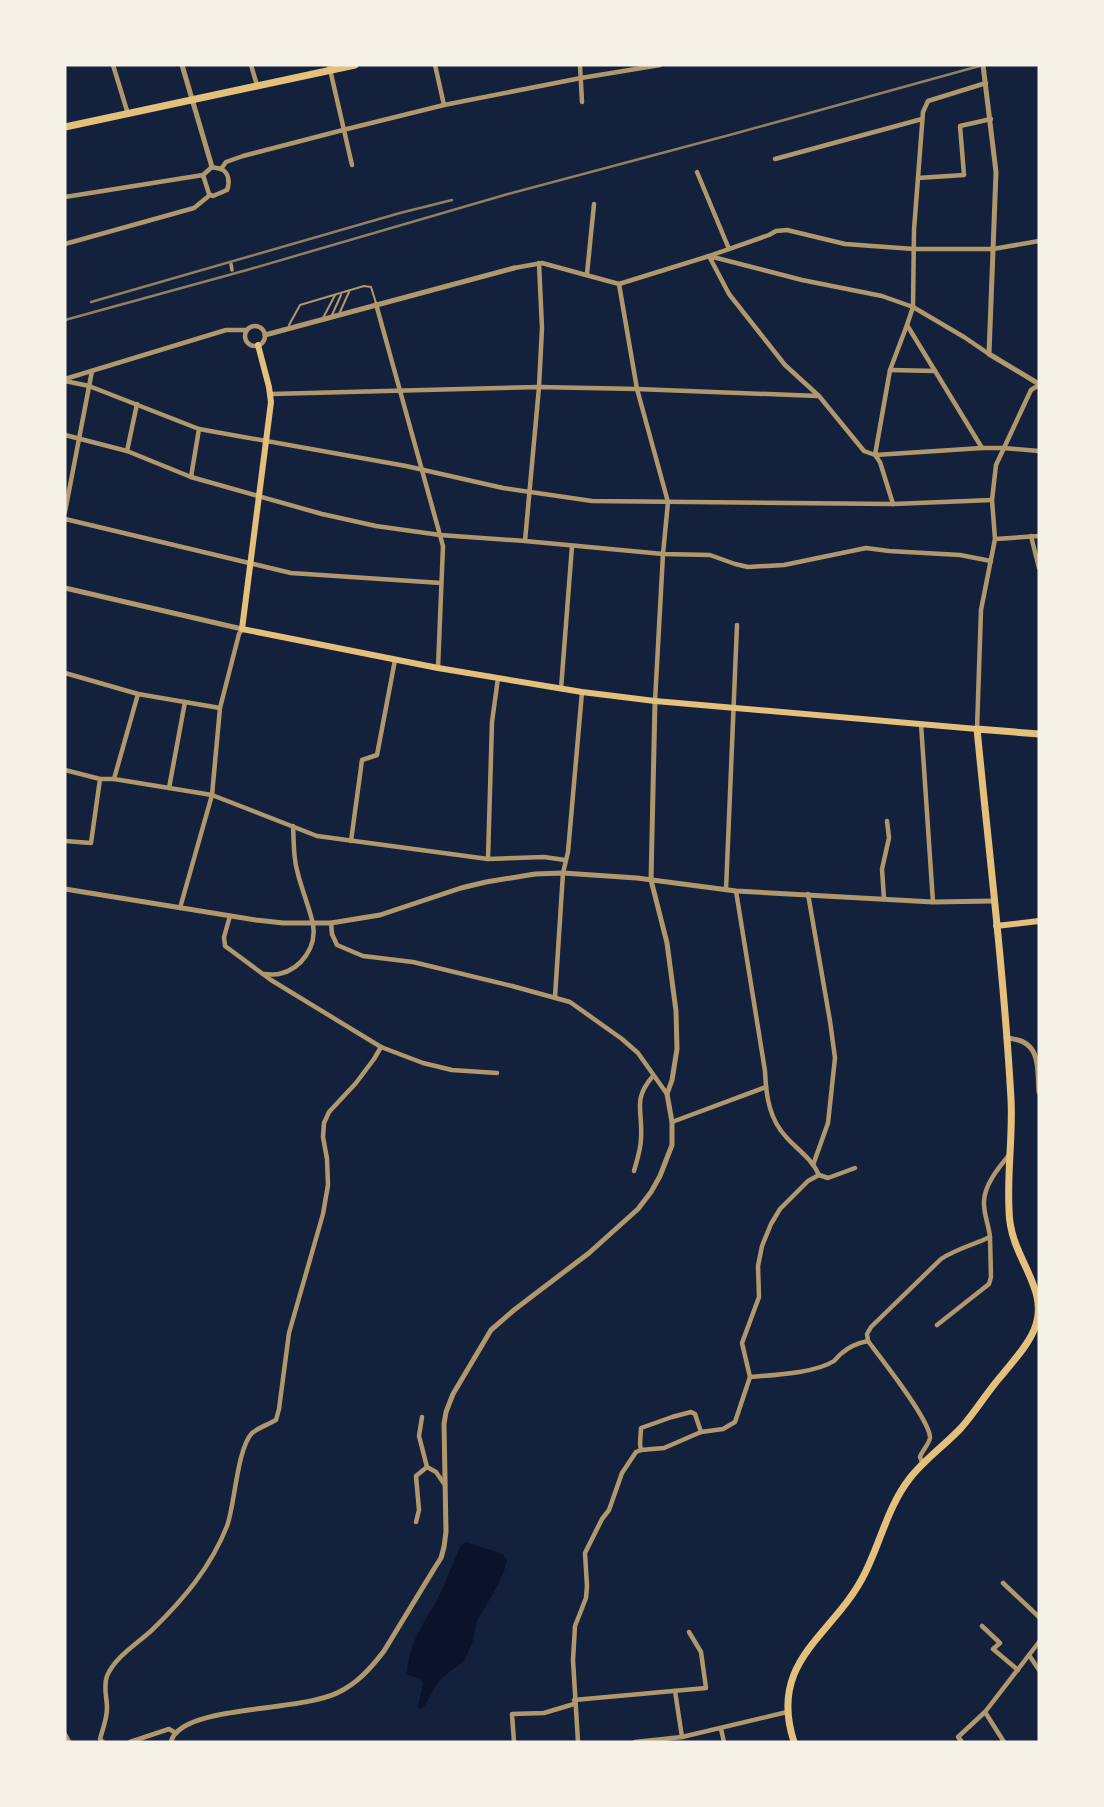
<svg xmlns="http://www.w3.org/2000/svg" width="1104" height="1807" font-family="Signika,sans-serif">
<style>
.water{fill:#0b132b}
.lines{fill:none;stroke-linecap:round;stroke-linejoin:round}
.service{stroke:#b1986c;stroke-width:2}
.pedestrian{stroke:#b1986c;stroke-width:3.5}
.minor{stroke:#b1986c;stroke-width:4.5}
.tertiary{stroke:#b1986c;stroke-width:5}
.secondary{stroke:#e5c07b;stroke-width:6}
.trunk{stroke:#e5c07b;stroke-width:7}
.rail{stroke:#918062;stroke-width:2.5}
</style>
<rect width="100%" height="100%" fill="#14213d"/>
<path class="water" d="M466 1542 503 1554 507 1560 504 1571 498 1585 477 1621 472 1644 464 1661 443 1677 437 1684 424 1707 419 1709 418 1706 423 1683 419 1678 410 1676 407 1674C408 1650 418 1631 430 1612 443 1591 451 1567 461 1545Z"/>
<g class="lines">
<g class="service">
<path d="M340 312 349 292"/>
<path d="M332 315 341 295"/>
<path d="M323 318 335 295"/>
<path d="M289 325 300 305 364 286 371 287 376 303"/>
</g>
<path class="pedestrian" d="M231 264 232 270"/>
<g class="minor">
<path d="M113 65 128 114"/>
<path d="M251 65 257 85"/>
<path d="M329 65 352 165"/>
<path d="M435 65 444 105"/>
<path d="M580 65 582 102"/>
<path d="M775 159 922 119"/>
<path d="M221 169 226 162 243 156 343 130 444 105 581 78 660 65"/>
<path d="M697 172 729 249"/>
<path d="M918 178 964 175 960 126 991 119"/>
<path d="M65 197 203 175 212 167C215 168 218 168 221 169 229 172 230 183 227 190L213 196 209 194 203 175"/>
<path d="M65 244 194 208 210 195"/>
<path d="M514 268 542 263 619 284 709 256 769 235 776 231 787 230 845 244 914 249H993L1039 241"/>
<path d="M587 274 594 204"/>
<path d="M619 284 637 389 668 502 663 554 655 701"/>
<path d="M376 304 443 546 438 668"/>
<path d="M907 325 913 307 914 230 923 112 928 101 986 83"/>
<circle cx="255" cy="336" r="10"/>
<path d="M890 370 935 371"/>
<path d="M65 379 226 330H247"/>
<path d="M65 381 89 386 199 429 406 466 503 488 592 501 893 504 992 500"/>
<path d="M271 394 539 387 637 389 818 396"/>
<path d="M65 435 127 451 191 477 322 514 376 526 440 535 525 541 663 554 710 555 735 564 748 567 784 565 866 548 889 551 960 555 991 561"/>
<path d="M982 448H1003L1039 451"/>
<path d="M127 451 137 404"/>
<path d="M191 477 199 429"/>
<path d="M893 504 880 462 875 455 890 370 907 325 982 448 875 455 864 451 819 396 785 365 729 294 709 256 802 280 882 296 913 307 964 337 989 354"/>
<path d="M65 512 92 371"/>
<path d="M65 519 291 573 441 583"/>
<path d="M1031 536 1039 568"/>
<path d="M995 539 1039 536"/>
<path d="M525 541 539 387 542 328 539 263"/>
<path d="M65 673 138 694 220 708"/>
<path d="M561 689 572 546"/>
<path d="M921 724 933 902"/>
<path d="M977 729 981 610 995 539 992 500 996 465 1031 390 1039 385"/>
<path d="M65 770 100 779H114L212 795 317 836 488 859 544 857 565 860"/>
<path d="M114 779 138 694"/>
<path d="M169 788 185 702"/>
<path d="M65 841 91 843 100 779"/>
<path d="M351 841 362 760 377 755 395 660"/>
<path d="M488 859 492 722 498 678"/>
<path d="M726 890 737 625"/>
<path d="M736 891 765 1071C766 1096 769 1119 787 1138 798 1150 812 1159 819 1175"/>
<path d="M808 894 830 1021 835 1058 828 1123 813 1165"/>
<path d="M884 899 882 869 889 838 887 821"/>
<path d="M180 908 212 795 220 708 239 634 242 629"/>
<path d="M230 916 224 937 225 946 271 980 381 1047 423 1063 452 1070 497 1073"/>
<path d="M331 923 332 934 337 945 363 956 413 962 512 986 570 1002 622 1039 638 1053 667 1094"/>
<path d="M263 974C268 974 274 975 279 974 302 969 317 946 313 924 309 906 301 888 297 870 293 856 294 841 293 826"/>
<path d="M555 997 563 873 568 852 582 692"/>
<path d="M672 1122 766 1087"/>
<path d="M634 1171C637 1160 641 1149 641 1138 643 1110 632 1100 653 1076"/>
<path d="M937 1325 989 1284 991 1277 990 1237"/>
<path d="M868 1341C880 1357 931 1421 930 1438 929 1444 922 1451 920 1457L923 1464"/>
<path d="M750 1377C773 1375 816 1373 834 1361 837 1358 839 1355 842 1353 850 1346 858 1343 868 1341L867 1334 871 1327 941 1259C956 1249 973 1245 990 1237 989 1226 984 1215 984 1204 983 1186 999 1167 1010 1154"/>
<path d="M641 1450 640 1444 641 1428 672 1417 691 1412 695 1414 701 1432"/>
<path d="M427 1467 436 1472 445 1485"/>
<path d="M416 1522 419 1510 416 1476 427 1467 419 1436 422 1417"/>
<path d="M1003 1583 1039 1617"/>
<path d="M982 1626 1000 1643 993 1649 1018 1670"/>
<path d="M1029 1655 1039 1670"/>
<path d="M675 1691 682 1737"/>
<path d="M574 1700 706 1688 701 1652 689 1632"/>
<path d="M721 1729 724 1742"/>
<path d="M103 1742 100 1739C103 1728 107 1719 107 1708 107 1697 103 1687 107 1676 115 1657 137 1644 152 1630 183 1600 211 1567 227 1526 235 1504 237 1449 252 1433 258 1428 269 1424 276 1420L279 1409 289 1333 323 1214 328 1185 327 1159 323 1137 324 1123 329 1112 356 1083 374 1059 381 1047"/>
<path d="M130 1742 169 1729 176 1733"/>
<path d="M514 1742 512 1714 544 1713 574 1704"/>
<path d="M578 1742 573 1660 575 1626 586 1598 587 1586 585 1553 602 1519 609 1510 622 1473 636 1452 641 1450 664 1448 701 1432 723 1429 735 1422 750 1377 742 1343 759 1297 758 1266 762 1246 771 1224 780 1209 808 1181 819 1175 828 1178 855 1168"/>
<path d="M635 1742 682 1737 787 1712"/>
<path d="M962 1742 958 1737 985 1712"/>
<path d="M1004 1742 985 1712 1039 1642"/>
</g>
<g class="tertiary">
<path d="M182 65 212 167"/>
<path d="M983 65 996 172 989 354 1039 384"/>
<path d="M265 335 514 268"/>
<path d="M65 588 242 629"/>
<path d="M65 889 256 920 283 923H331L380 915 461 888 486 882 535 874 563 873 637 878 736 891 933 902 993 901"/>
<path d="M1006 1038C1041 1040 1037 1064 1039 1092"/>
<path d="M65 1735 69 1742"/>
<path d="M171 1742C172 1739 173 1735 176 1733 200 1706 299 1711 337 1693 357 1684 371 1668 384 1651L434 1569 441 1558 444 1547 446 1532 444 1424 446 1412 453 1394 491 1330 514 1310 589 1253 638 1209 651 1192 660 1176 672 1145V1122L667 1094 672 1080 677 1049 676 1011 667 943 651 880 655 701"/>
</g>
<g class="secondary">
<path d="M258 345 269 387 271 402 242 629 438 668 582 692 655 701 977 729"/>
<path d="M996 926 1039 921"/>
</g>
<g class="trunk">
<path d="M65 127 355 65"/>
<path d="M794 1742C767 1659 835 1635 865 1573 881 1541 888 1506 910 1478 925 1459 945 1445 961 1428 976 1411 987 1392 1002 1375 1013 1361 1027 1347 1034 1330 1048 1298 1025 1271 1015 1242 1011 1231 1009 1220 1009 1209 1007 1172 1013 1135 1011 1099 1004 975 989 852 977 729L1039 734"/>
</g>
<g class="rail">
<path d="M91 302 400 213 452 200"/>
<path d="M65 320 247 270 508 194 737 133 983 65"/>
</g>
</g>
<rect width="1104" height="1807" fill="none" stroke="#f6f1e7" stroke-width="133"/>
</svg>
